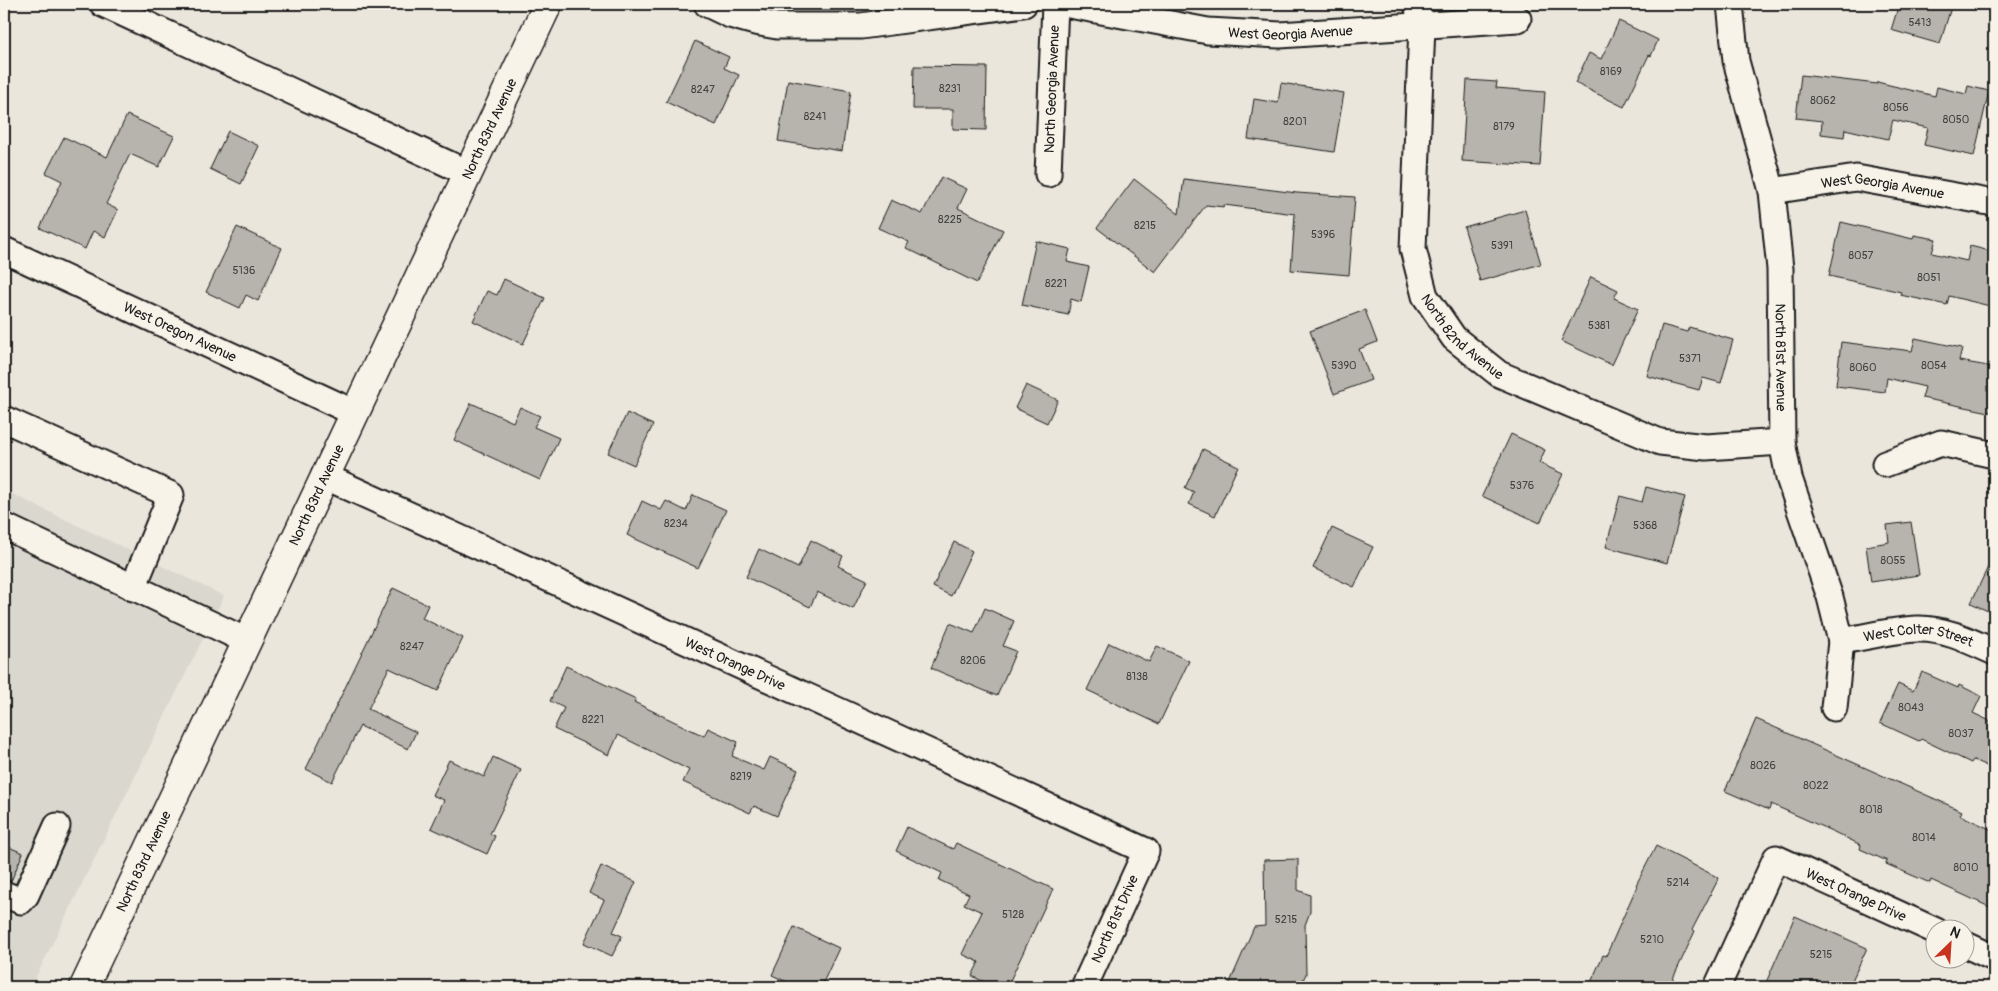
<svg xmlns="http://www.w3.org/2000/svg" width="1998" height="991" font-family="Pangolin,sans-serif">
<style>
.built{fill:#dad7ce}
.building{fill:#b6b4ac;stroke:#1c1c1c}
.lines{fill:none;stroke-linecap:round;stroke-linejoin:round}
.minor-casing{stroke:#1c1c1c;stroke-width:29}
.major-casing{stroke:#1c1c1c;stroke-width:31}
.minor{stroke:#f7f3e8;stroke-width:25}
.major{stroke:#f7f3e8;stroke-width:28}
.labels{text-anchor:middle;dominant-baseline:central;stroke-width:4;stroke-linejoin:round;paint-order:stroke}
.number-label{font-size:11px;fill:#424240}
.street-label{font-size:14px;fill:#1c1c1c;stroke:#f7f3e8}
</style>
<rect width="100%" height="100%" fill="#eae6dc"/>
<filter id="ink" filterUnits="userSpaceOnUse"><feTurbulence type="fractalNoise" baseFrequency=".02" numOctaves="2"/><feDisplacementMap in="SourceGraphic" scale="10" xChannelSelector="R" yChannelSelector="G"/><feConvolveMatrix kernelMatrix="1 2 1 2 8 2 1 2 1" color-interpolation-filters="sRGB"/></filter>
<g filter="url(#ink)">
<path class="built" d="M4 490 224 596 31 987H4Z"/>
<g class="building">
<path d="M1899 4H1952L1940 44 1891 30Z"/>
<path d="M1619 21 1658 40 1651 56 1649 55 1624 107 1575 83 1589 53 1601 59Z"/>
<path d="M695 41 729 57 724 68 739 75 716 125 666 102Z"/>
<path d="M914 66 987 67 986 130 953 129V109H913Z"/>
<path d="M1801 75 1877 84V82L1935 96 1937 87 1966 94 1968 86 1989 91 1974 156 1924 145 1928 128 1893 120 1888 139 1845 129 1844 137 1821 134 1822 121 1796 118Z"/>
<path d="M788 80 851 91 842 151 778 141Z"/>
<path d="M1467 80 1497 82 1496 88 1545 92 1540 166 1462 161Z"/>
<path d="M1281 83 1344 93 1334 152 1248 139 1254 99 1278 103Z"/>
<path d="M127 115 174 136 159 167 130 154 106 204 118 210 105 237 93 231 85 249 40 228 62 181 46 173 64 137 107 157Z"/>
<path d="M228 131 259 146 241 184 210 169Z"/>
<path d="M941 177 967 189 958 208 1003 230 977 283 906 248 909 242 878 228 891 200 922 214Z"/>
<path d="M1134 179 1179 214 1184 179 1297 193 1355 197 1349 275 1291 270 1295 214 1224 205V207L1206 205 1155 272 1097 228Z"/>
<path d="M1525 210 1541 264 1480 281 1464 227Z"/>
<path d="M1841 222 1913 239 1914 235 1936 239 1932 253 1967 261 1970 246 1994 252V307L1949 296 1947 305 1900 295 1901 292 1829 276Z"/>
<path d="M237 227 282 248 258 301 246 295 240 308 206 292Z"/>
<path d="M1036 241 1070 249 1067 262 1089 267 1081 302 1071 299 1068 315 1022 305Z"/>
<path d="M1591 277 1618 290 1614 298 1638 309 1612 365 1561 341Z"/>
<path d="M504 279 545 298 523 344 473 321 487 291 497 295Z"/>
<path d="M1365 310 1377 342 1359 349 1371 380 1334 394 1310 331Z"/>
<path d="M1662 325 1687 332 1689 327 1733 340 1721 383 1703 378 1699 390 1647 376Z"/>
<path d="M1915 338 1962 348 1959 361 1994 367V413L1922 398 1925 387 1887 378 1885 392 1836 386 1841 342 1912 351Z"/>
<path d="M1026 385 1058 400 1047 423 1015 408Z"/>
<path d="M471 403 513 422 520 407 540 416 534 427 559 438 540 480 454 440Z"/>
<path d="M627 413 653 425 634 465 608 453Z"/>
<path d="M1511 434 1545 450 1539 463 1563 474 1540 523 1482 496Z"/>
<path d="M1203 449 1238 466 1215 516 1189 504 1194 492 1185 488Z"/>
<path d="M1646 487 1685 497 1667 563 1606 547 1620 496 1642 502Z"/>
<path d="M693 495 726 510 698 568 627 535 642 501 661 510 666 501 686 511Z"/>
<path d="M1911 522 1919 575 1871 582 1866 546 1889 542 1887 525Z"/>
<path d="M1332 528 1373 547 1354 587 1313 568Z"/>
<path d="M811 540 843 556 838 566 867 580 853 609 817 592 810 607 746 577 759 549 798 568Z"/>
<path d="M954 542 972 551 951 596 933 587Z"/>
<path d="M1994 554V614L1971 603Z"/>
<path d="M393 588 428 605 422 618 463 638 438 691 389 668 368 709 416 732 408 749 360 726 332 782 306 769Z"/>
<path d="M985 608 1014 621 1003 646 1016 651 997 696 931 668 950 623 974 633Z"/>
<path d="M1109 643 1149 662 1157 646 1189 661 1159 724 1087 690Z"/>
<path d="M566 666 636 699 634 702 704 736 708 728 738 742 732 756 764 770 770 757 798 770 777 816 754 806 750 813 683 782 689 770 618 735 609 755 554 729 564 708 550 701Z"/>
<path d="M1922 672 1958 688 1959 685 1981 696 1973 713 1994 723V769L1973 760 1971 763 1921 739 1919 741 1880 723 1898 684 1913 691Z"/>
<path d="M1756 719 1962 811 1960 815 1994 831V909L1931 880 1930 883 1886 864 1887 861 1860 849 1861 845 1834 832 1771 804 1769 810 1725 791Z"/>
<path d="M493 757 521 770 490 834 495 836 487 854 431 828 444 800 432 795 449 760 484 777Z"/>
<path d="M907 827 953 849 956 843 1053 889 1007 987H995L972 976 979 962 962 954 982 912 964 904 969 894 939 880 942 873 896 851Z"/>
<path d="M4 845 23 853 11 881 4 880Z"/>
<path d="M1656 846 1719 878 1692 930 1695 931 1669 987H1589L1603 955 1606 956 1637 886 1636 885Z"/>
<path d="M1298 859V890L1310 895V912L1305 925 1306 974 1303 980 1278 987H1228L1254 927 1265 926 1264 860Z"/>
<path d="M601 866 636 882 613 932 622 936 612 956 584 943 604 900 589 893Z"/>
<path d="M1795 916 1867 948 1849 987H1764Z"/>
<path d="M794 927 839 948 821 987H798L772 975Z"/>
</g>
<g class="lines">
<g class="minor-casing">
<g id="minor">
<path d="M103 4 468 173"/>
<path d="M707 4 730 15 755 22 777 26H861L1024 4"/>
<path id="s1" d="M1064 4 1208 31 1280 35 1518 19"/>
<path id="s2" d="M1417 4 1422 26 1413 249 1425 296 1454 338 1499 374 1660 442 1706 447 1782 442"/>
<path id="s3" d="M1730 4 1736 61 1772 191 1780 269 1782 442 1789 478 1830 597 1841 641 1834 708"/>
<path id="s4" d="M1048 174 1055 4"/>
<path id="s5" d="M1772 191 1856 178 1994 203"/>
<path id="s6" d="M4 250 355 413"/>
<path d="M4 419 171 495 133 588"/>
<path d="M1885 464 1941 443 1994 455"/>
<path id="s7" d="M324 476 1146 851 1084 987"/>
<path d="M4 526 247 641"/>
<path id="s8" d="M1841 641C1866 637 1892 630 1917 629 1944 628 1970 641 1994 652"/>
<path d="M4 894 21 901 26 895 57 826"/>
<path d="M1966 945 1994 958"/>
<path id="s9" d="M1717 987 1776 858 1936 931"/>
</g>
</g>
<g class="major-casing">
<g id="major">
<path id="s10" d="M84 987 548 4"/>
</g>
</g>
<use href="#minor" class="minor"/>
<use href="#major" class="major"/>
</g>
</g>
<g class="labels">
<g class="number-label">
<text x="1920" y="22">5413</text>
<text x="1611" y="71">8169</text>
<text x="950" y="88">8231</text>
<text x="703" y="89">8247</text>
<text x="1823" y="100">8062</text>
<text x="1896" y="107">8056</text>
<text x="815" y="116">8241</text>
<text x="1956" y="119">8050</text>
<text x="1295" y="121">8201</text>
<text x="1504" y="126">8179</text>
<text x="950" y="219">8225</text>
<text x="1145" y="225">8215</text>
<text x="1323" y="234">5396</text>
<text x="1502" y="245">5391</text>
<text x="1861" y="255">8057</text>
<text x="244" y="270">5136</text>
<text x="1929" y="277">8051</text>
<text x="1056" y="283">8221</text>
<text x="1599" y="325">5381</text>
<text x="1690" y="358">5371</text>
<text x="1344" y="365">5390</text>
<text x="1934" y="365">8054</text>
<text x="1863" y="367">8060</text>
<text x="1522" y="485">5376</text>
<text x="676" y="523">8234</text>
<text x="1645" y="525">5368</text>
<text x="1893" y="560">8055</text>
<text x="412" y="646">8247</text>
<text x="973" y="660">8206</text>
<text x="1137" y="676">8138</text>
<text x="1911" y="707">8043</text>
<text x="593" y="719">8221</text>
<text x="1961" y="733">8037</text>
<text x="1763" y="765">8026</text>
<text x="741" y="776">8219</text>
<text x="1816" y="785">8022</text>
<text x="1871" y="809">8018</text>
<text x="1924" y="837">8014</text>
<text x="1966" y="867">8010</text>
<text x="1678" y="882">5214</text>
<text x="1013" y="914">5128</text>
<text x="1286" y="919">5215</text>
<text x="1652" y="939">5210</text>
<text x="1821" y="954">5215</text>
</g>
<g class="street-label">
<text stroke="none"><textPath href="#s1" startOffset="229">West Georgia Avenue</textPath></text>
<text stroke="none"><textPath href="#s4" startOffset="85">North Georgia Avenue</textPath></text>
<text stroke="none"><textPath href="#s10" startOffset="949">North 83rd Avenue</textPath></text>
<text stroke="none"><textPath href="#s5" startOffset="112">West Georgia Avenue</textPath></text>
<text stroke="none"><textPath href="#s6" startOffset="194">West Oregon Avenue</textPath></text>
<text stroke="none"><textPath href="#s2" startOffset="350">North 82nd Avenue</textPath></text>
<text stroke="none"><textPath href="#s3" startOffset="359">North 81st Avenue</textPath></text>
<text stroke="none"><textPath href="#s10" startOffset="544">North 83rd Avenue</textPath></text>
<text stroke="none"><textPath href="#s8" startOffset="79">West Colter Street</textPath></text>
<text stroke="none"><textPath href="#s7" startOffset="452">West Orange Drive</textPath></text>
<text stroke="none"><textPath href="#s10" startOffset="139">North 83rd Avenue</textPath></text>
<text stroke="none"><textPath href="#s9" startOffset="230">West Orange Drive</textPath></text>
<text transform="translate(1115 919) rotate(-66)">North 81st Drive</text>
</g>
</g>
<rect width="1998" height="991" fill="none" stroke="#f7f3e8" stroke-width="20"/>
<rect x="10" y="10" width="1978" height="971" fill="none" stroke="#1c1c1c" stroke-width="2" filter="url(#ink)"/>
<g transform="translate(1950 944) rotate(25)"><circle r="24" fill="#f7f3e8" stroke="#9f9d96"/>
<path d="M0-4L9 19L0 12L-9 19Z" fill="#c8321e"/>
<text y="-8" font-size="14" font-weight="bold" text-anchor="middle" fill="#1c1c1c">N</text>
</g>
</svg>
